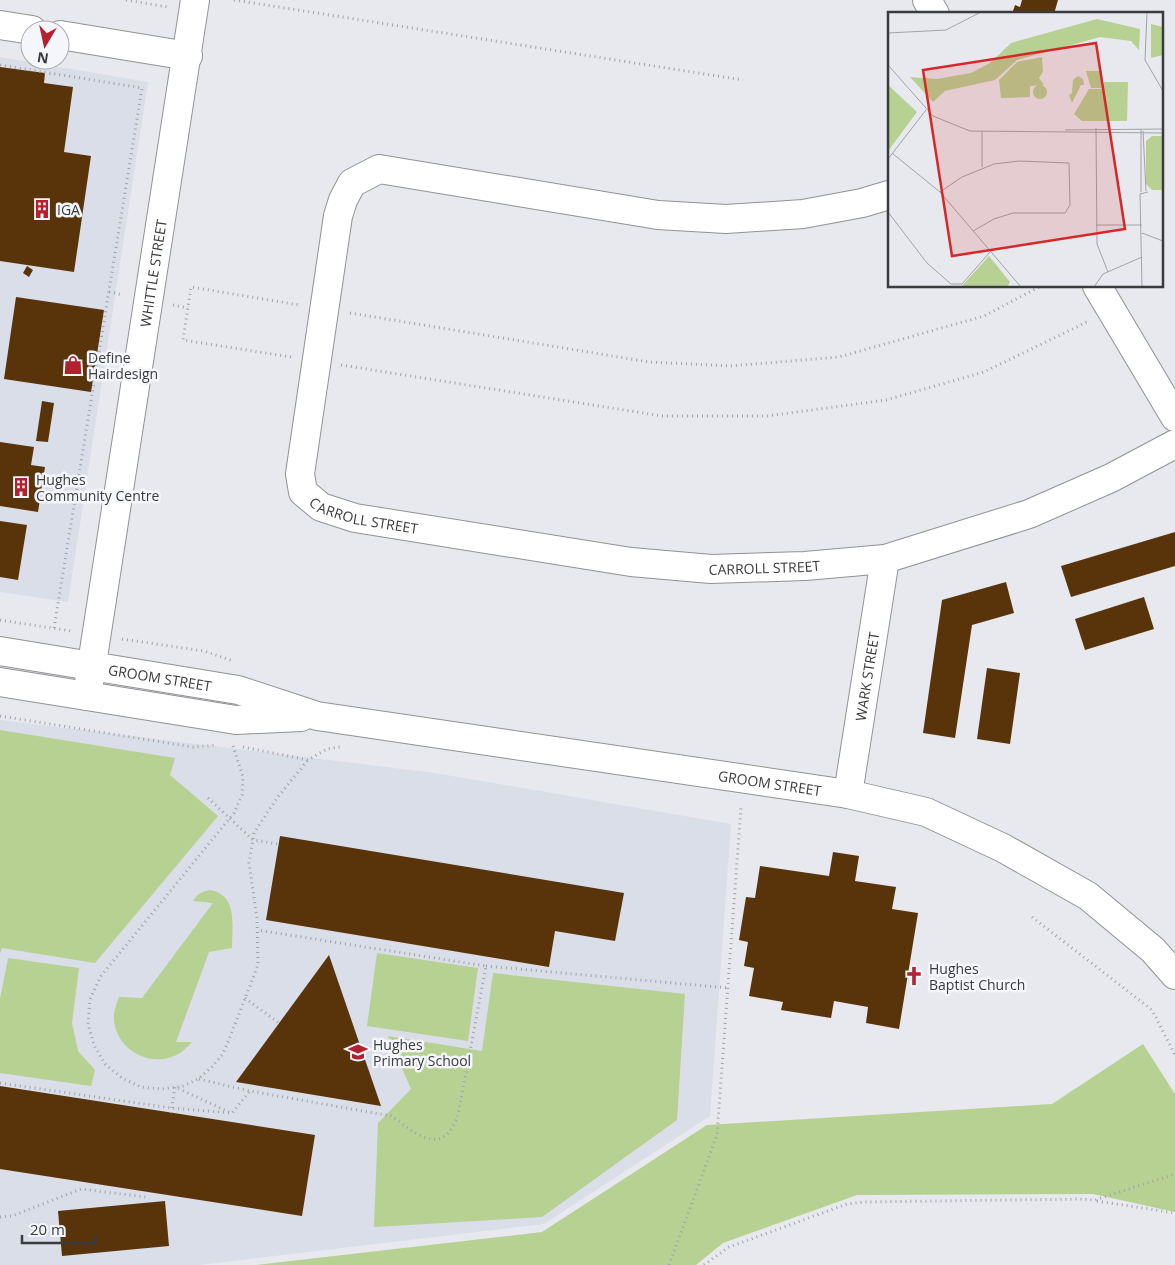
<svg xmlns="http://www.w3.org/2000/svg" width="1175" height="1265" font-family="'Open Sans',sans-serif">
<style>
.built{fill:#dadee9}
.green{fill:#b6d192}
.building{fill:#59340b}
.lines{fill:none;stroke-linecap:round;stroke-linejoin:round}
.minor-casing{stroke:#909296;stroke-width:30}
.path{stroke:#a1a2a6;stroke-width:3;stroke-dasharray:1 4;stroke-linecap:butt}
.minor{stroke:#fff;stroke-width:28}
.labels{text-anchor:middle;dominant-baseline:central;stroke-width:5;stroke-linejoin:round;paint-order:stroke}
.poi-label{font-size:14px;fill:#3a3b3d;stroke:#f4f6fb;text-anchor:start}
.street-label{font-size:14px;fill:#3a3b3d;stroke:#f4f6fb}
.inset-road{fill:none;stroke:#a2a3a7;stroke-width:1}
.view{fill:#d62828;fill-opacity:0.15;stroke:#d62828;stroke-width:2.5}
.inset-edge{fill:none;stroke:#3a3b3d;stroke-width:2.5}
</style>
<rect width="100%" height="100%" fill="#e7e9ee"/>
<g class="built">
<path d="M0 57 148 82 68 602 0 592Z"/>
<path d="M0 720 435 773 731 824 710 1116 544 1224 199 1265H0Z"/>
</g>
<g class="green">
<path d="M0 730 175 758 170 775 218 816 95 963 2 948 0 953Z"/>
<path d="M210 890C238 895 232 925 232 948L209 952 176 1042H192C187 1047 182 1053 174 1056 146 1068 113 1046 114 1016 114 1009 117 1003 119 997L142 998 213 903 193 901C197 894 201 892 210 890Z"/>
<path d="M377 953 478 968 468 1041 367 1026Z"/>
<path d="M8 958 79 968 72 1023 78 1051 95 1070 91 1086 0 1073V999Z"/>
<path d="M493 973 685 994 677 1120 542 1217 374 1227 378 1123 411 1089 388 1036 482 1051Z"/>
<path d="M1143 1044 1175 1094V1212L1093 1194 857 1195 723 1243 696 1265H256L542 1232 707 1125 1052 1104Z"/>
</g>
<g class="building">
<path d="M1022 0H1058L1054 14H1012L1015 5 1020 7Z"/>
<path d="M0 67 45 73 44 83 73 87 64 152 91 156 74 272 0 261Z"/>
<path d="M27 266 33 270 29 277 23 273Z"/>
<path d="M16 297 104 310 91 392 4 379Z"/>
<path d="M42 401 54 403 48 442 36 441Z"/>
<path d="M0 442 34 447 31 465 45 467 38 512 0 506Z"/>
<path d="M0 521 27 525 18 580 0 577Z"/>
<path d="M1175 532V566L1071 597 1061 566Z"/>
<path d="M1006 582 1014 613 972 625 955 738 923 733 942 600Z"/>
<path d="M1144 597 1154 629 1085 650 1075 619Z"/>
<path d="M987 668 1020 673 1010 744 977 739Z"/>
<path d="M280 836 624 893 615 941 555 931 549 967 266 920Z"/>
<path d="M833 852 859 856 855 881 896 887 892 909 918 913 899 1029 866 1023 868 1007 834 1001 831 1018 781 1010 783 1002 749 996 754 968 744 966 748 942 739 940 746 897 755 898 760 866 829 876Z"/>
<path d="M329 955 381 1106 236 1082Z"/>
<path d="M0 1086 315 1135 302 1216 0 1169Z"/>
<path d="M165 1201 169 1246 62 1256 58 1211Z"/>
</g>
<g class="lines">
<g class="minor-casing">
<g id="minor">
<path d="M927 0 935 14"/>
<path d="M0 25 32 30"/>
<path d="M60 35 188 56"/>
<path id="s1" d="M889 195 862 203 803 214 726 219 658 215 379 169 352 183 343 200 338 216 300 474 303 492 321 507 355 518 631 562 711 569 805 566 885 559 1029 514 1111 478 1175 444"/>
<path d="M1097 286 1175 417"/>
<path id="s2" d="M0 651 238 690 317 716 848 794 926 812 1003 848 1088 896 1153 950 1175 975"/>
<path d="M0 682 236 720 301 717"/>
<path id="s3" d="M87 696 195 0"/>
<path id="s4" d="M848 794 885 559"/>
</g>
</g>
<g class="path">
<path d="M126 0 168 7"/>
<path d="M234 0 743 80"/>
<path d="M0 65 142 88 54 628"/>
<path d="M109 292 123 295"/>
<path d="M173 305 188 308"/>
<path d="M350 313 649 362 730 366 839 357 984 316 1041 286"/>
<path d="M291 357 183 340 191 287 299 305"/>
<path d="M341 365 662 416H767L886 400 984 372 1089 321"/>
<path d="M0 620 71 631"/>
<path d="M122 639 204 651 233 661"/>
<path d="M0 716 193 747 217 745"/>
<path d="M233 746 243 777 242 795 234 813 101 976 90 999 88 1024 94 1045 105 1064 122 1078 141 1087 162 1089 183 1086 198 1079 211 1068 222 1055 228 1042 258 965 257 918 249 863 254 833 277 798 308 760"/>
<path d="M243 747 308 760 327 749 340 747"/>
<path d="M208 798 253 840 278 844"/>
<path d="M1032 917 1152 1010 1175 1055"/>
<path d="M486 966 728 988"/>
<path d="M245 998 279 1023"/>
<path d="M199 1079 250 1091 391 1116C406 1125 432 1152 449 1132 453 1128 456 1120 458 1115L486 966 257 930"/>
<path d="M0 1083 171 1108 232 1113 250 1091"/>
<path d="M171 1113 175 1087 229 1112"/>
<path d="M1097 1201 1175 1213"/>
<path d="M0 1217 12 1216 81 1189 146 1197"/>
<path d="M669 1265 717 1135 741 807H739"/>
<path d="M704 1265 729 1247 847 1204 864 1202 1083 1199 1095 1200 1175 1174"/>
</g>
<use href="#minor" class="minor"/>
</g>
<defs>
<g id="building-bare" transform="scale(1.5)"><path d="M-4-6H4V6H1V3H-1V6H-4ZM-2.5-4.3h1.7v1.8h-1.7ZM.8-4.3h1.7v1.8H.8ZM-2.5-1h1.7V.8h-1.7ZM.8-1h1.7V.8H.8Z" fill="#b3212e" stroke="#f4f6fb" stroke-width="2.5" paint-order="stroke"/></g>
<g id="shop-bare" transform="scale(1.5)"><path d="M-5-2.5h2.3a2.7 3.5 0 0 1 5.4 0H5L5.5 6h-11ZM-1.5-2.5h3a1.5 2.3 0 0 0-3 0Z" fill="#b3212e" stroke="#f4f6fb" stroke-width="2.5" paint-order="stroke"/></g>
<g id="church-bare" transform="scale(1.5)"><path d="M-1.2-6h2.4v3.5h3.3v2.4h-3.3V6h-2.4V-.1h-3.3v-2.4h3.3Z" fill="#b3212e" stroke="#f4f6fb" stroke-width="2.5" paint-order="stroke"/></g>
<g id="school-bare" transform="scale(1.5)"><path d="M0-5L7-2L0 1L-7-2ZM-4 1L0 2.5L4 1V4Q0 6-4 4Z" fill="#b3212e" stroke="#f4f6fb" stroke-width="2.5" paint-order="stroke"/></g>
</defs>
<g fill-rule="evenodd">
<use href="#building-bare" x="42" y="209"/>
<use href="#shop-bare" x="73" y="365"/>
<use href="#building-bare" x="21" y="487"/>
<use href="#church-bare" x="914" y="976"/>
<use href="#school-bare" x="358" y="1052"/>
</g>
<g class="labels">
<g class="poi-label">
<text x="57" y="209">IGA</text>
<text x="88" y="357">Define<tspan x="88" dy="16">Hairdesign</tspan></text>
<text x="36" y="479">Hughes<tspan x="36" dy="16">Community Centre</tspan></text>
<text x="929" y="968">Hughes<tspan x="929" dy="16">Baptist Church</tspan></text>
<text x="373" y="1044">Hughes<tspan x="373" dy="16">Primary School</tspan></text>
</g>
<g class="street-label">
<text stroke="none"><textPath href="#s3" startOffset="428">WHITTLE STREET</textPath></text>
<text stroke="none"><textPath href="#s1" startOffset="929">CARROLL STREET</textPath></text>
<text stroke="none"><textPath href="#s1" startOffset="1334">CARROLL STREET</textPath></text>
<text stroke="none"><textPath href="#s4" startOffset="119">WARK STREET</textPath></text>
<text stroke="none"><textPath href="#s2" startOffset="162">GROOM STREET</textPath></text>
<text stroke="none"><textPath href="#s2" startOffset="782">GROOM STREET</textPath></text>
</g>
</g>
<g transform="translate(888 12)">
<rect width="275" height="275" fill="#e7e9ee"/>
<path d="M209 7 252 17 251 38 243 29 212 25 129 48 107 68 57 79 45 90 22 65 49 67 83 61 102 51 123 31ZM263 12 275 15V43L263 46ZM154 45 155 60 151 66 156 73 142 74V85L113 86 111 68 129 50ZM198 59H214V76H203ZM190 64 195 67 196 73H193L184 91 181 83 184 81 185 68ZM216 70H240L239 109H194L186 102 201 77H215ZM145 80a7 7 0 1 1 14 0a7 7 0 1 1-14 0ZM0 73 29 100 0 139ZM264 124H275V178H264L258 172V129ZM101 244 122 270 119 275H73Z" fill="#b6d192"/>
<path class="inset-road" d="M259 0 257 48 275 79M0 21 58 18 93 0M0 53 45 104 82 119 275 121M208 116 209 232 220 260M177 118 275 117M255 119 258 179M94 120V155M4 141 52 180 133 275M0 147 38 98M52 180 74 165 106 152 131 149 181 151 182 193 177 201H125L106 207 85 219M253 180V118M0 200 39 251 63 272H74L102 240M208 213H254M254 221 275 229M206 275 215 262 254 245M254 275 252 182 260 180"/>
<path class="view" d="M208 31 237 217 64 244 35 58Z"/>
<rect width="275" height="275" class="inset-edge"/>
</g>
<g transform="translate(45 45) rotate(189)"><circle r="24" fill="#f4f6fb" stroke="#aaabaf"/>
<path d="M0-4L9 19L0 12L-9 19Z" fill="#b3212e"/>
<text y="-8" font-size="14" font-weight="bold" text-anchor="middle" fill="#3a3b3d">N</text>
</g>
<path d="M22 1235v8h74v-8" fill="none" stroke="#3a3b3d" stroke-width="2.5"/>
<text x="30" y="1235" font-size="15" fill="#3a3b3d" stroke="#f4f6fb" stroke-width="4" paint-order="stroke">20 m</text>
</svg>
